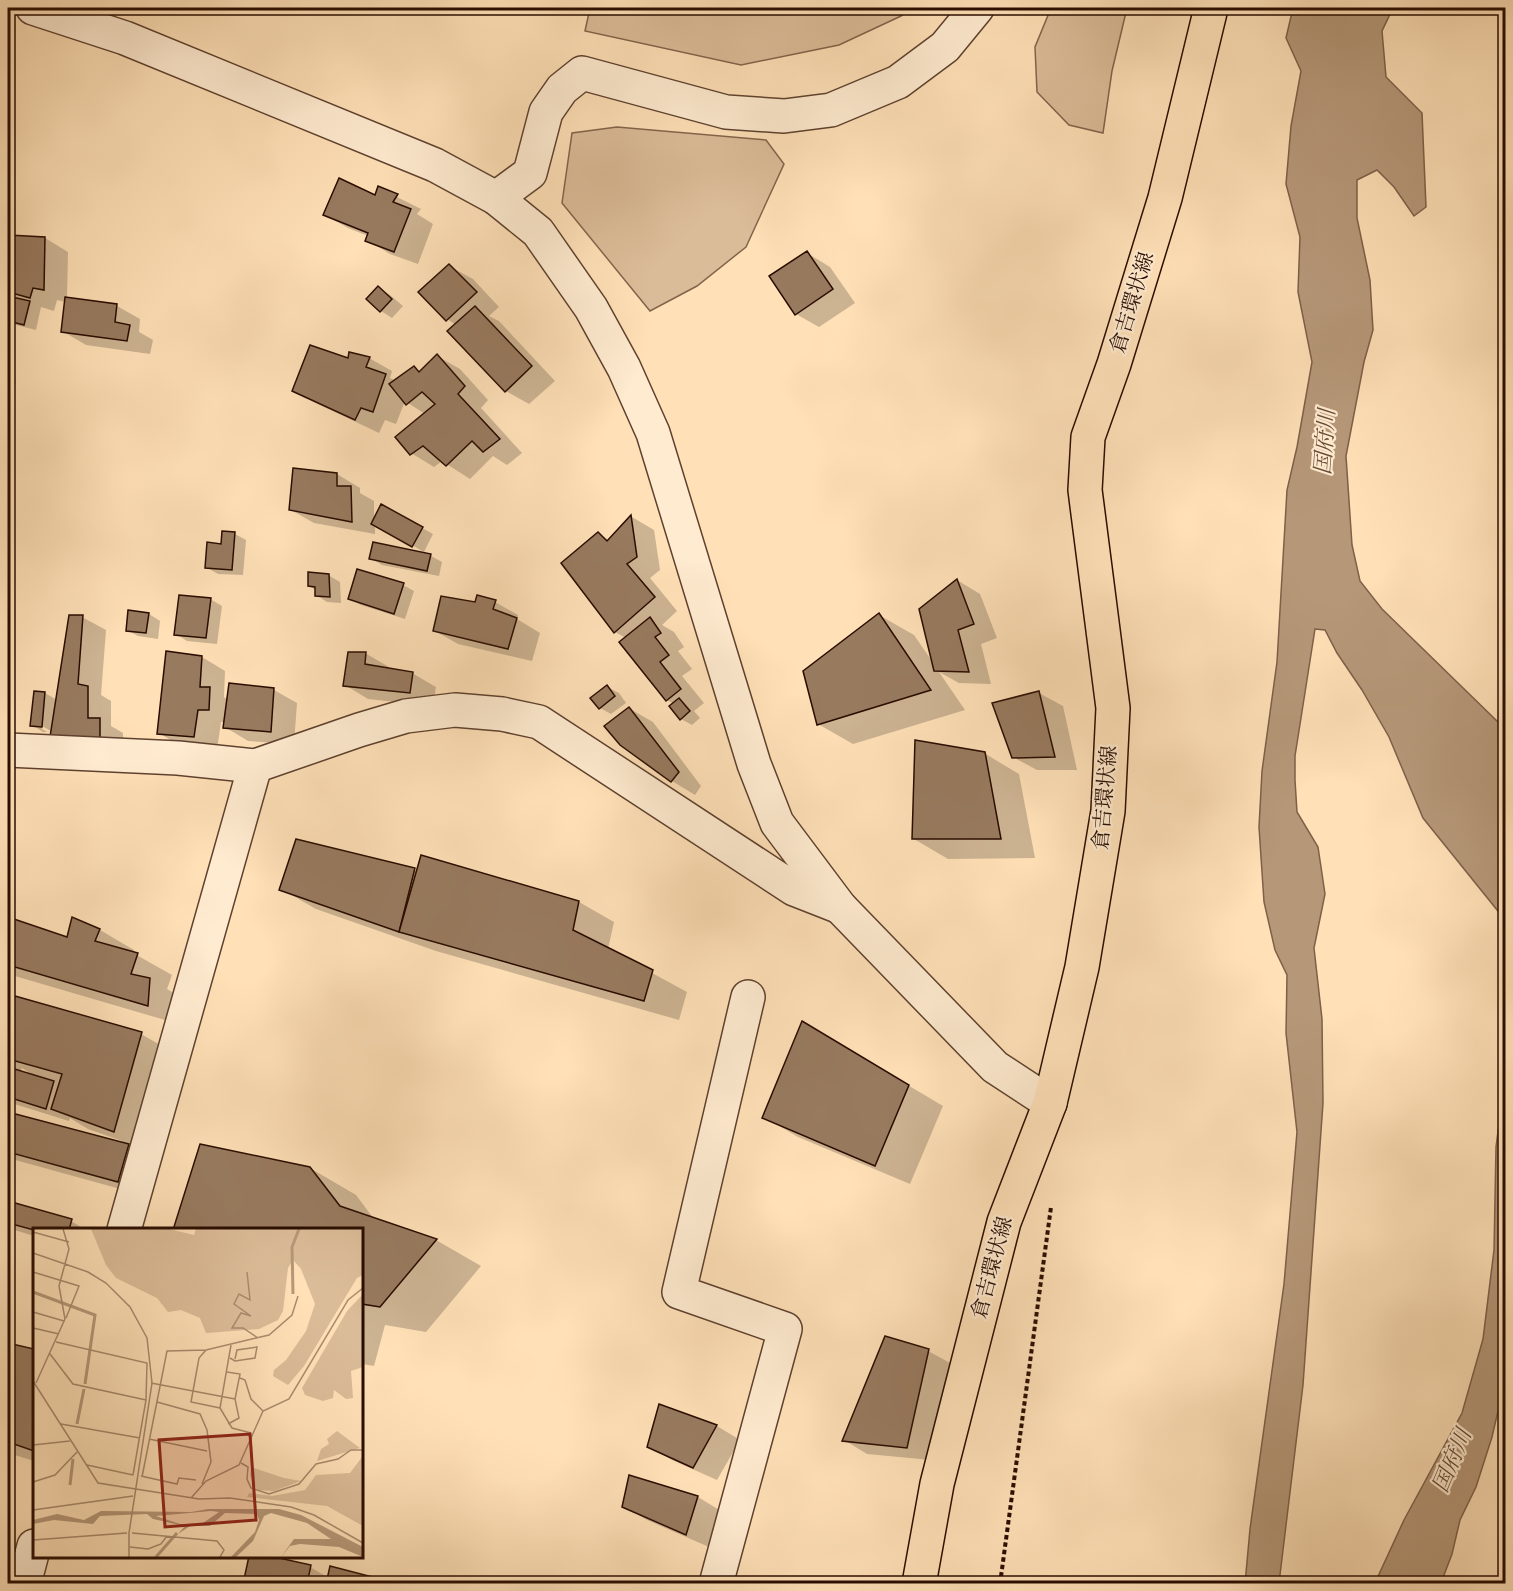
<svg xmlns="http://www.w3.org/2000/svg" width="1513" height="1591" font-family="'Old Standard TT','Noto Serif JP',serif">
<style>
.green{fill:#dbbc98;stroke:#82644c;stroke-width:1.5}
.water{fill:#b69879;stroke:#7e6049;stroke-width:1.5}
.shadow{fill:#0003;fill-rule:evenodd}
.building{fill:#987a5f;stroke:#290c00;stroke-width:1.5}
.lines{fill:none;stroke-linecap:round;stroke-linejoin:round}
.minor-casing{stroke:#5e412e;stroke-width:36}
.major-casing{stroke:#290c00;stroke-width:36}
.path{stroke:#290c00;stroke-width:4;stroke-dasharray:4.5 3;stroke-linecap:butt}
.minor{stroke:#ffebd0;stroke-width:33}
.major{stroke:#ffe0b7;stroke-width:33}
.labels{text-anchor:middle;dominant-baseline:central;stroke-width:4.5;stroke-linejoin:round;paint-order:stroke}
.street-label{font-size:21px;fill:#290c00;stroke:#ffebd0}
.water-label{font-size:22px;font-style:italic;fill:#684b36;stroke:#ffebd0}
.inset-river{fill:none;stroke:#b69879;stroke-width:3}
.inset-road{fill:none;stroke:#a98b6e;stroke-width:1.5}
.view{fill:#8f2418;fill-opacity:0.15;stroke:#8f2418;stroke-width:3}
.inset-edge{fill:none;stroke:#290c00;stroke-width:3}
</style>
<rect width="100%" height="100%" fill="#ffe0b7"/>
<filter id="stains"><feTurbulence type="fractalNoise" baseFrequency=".00333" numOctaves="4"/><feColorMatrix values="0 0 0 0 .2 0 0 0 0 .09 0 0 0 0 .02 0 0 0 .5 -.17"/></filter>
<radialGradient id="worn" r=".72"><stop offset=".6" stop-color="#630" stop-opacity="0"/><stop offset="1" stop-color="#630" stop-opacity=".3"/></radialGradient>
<g class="green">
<path d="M590 8H912L901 16 839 45 741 65 585 31Z"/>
<path d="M1051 8H1127L1112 71 1103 133 1069 125 1037 92 1035 47Z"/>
<path d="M617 127 766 140 784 164 746 247 697 286 650 311 562 203 572 133Z"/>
</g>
<g class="water">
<path d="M1293 8H1393L1382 31 1386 77 1422 113 1426 207 1414 216 1394 187 1377 170 1357 180V218L1370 280 1373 330 1364 362 1346 456 1352 545 1360 581 1382 609 1500 724 1505 734 1506 921 1423 818 1389 737 1362 690 1337 653 1325 630 1315 629 1295 756V780L1297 812 1318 847 1325 894 1314 948 1322 1019 1323 1103 1303 1385 1279 1583 1245 1584 1250 1529 1284 1284 1297 1132 1286 1033 1287 975 1275 950 1264 902 1259 827 1262 771 1277 662 1287 490 1297 447 1312 362 1298 292 1300 237 1286 184 1291 126 1301 71 1286 38Z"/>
<path d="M1505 1078V1381L1492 1437 1476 1487 1460 1520 1452 1554 1441 1583H1375L1404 1520 1462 1413 1483 1339 1494 1250 1496 1147Z"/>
</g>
<g class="shadow">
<path d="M379 188 421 209 417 214 433 224 418 264 390 254 367 240 368 236 348 228 325 215 375 197Z"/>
<path d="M8 236 45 238 68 252 67 298 117 306 140 319 139 332 153 340 150 354 86 345 62 331 66 302 57 300 54 311 41 307 36 330 8 323V297L21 300 8 292Z"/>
<path d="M807 253 830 267 855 303 819 327 796 314Z"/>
<path d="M449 266 473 279 499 307 489 316 499 321 555 381 529 404 506 391 456 325 447 319Z"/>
<path d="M379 288 390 295 403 306 392 318 381 311 368 299Z"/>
<path d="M8 340 11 342 8 355Z"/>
<path d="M437 356 460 369 488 400 481 408 522 453 507 465 493 456 470 479 442 461 434 467 411 453 425 414 405 401 396 424 385 420 379 433 318 404 294 391 349 360 369 358 392 371 390 378 396 381 414 368 421 372Z"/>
<path d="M8 375 16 380 12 406H8Z"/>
<path d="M337 474 360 488V493L374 501V520L382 506 433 534 424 552 375 524V534L314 523 291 510Z"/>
<path d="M632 517 654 530 660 570 650 578 677 611 662 625 674 632 684 647 678 651 692 669 682 676 704 703 694 711 700 718 692 725 681 719 674 704 667 700 626 638 615 632 598 534 609 540Z"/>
<path d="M223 533 235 534 246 540 243 575 218 574 206 567 222 545Z"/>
<path d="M374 544 431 556 442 562 439 576 382 565 371 558Z"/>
<path d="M328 575 340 582 341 603 327 602 316 595V590L309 586Z"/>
<path d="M957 580 980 594 997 638 981 644 991 684 959 683 939 672 965 710 853 744 818 724 879 615 914 635 934 664Z"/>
<path d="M403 585 414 591 405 619 361 605 349 599Z"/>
<path d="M210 599 222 606 217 644 187 641 176 634Z"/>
<path d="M495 602 518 615 517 619 540 633 532 661 458 644 435 631 476 604Z"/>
<path d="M149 614 160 621 158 639 138 636 127 630Z"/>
<path d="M82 617 106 630 101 695 111 701V726L123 733V752L58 735 42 726V729L47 732H43L32 725 45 693 57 700Z"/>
<path d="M365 653 389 667V669L412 673 436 687 433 706 368 699 345 685Z"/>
<path d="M202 657 225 671 224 697 228 700 274 690 297 703 294 744 248 741 225 727V722H221L217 750 182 747 159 733Z"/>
<path d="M607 687 619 693 626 703 611 714 600 708Z"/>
<path d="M1039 693 1063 706 1077 770H1037L1013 757Z"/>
<path d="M630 709 653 722 701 786 695 795 672 781 621 744Z"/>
<path d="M984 753 1019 774 1035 858 948 859 914 839Z"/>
<path d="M422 857 579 902 614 922 608 949 687 992 679 1020 436 951 316 909 281 889 414 870 418 872Z"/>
<path d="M8 919 68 939 100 930 134 950 133 953 172 975 167 989 185 1000 182 1025 8 974Z"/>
<path d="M8 1001 14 1005 141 1034 176 1054 130 1146 152 1159 142 1195 8 1158V1114L121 1143 122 1141 88 1129 70 1118 69 1121 8 1102ZM22 1068 33 1075 20 1072Z"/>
<path d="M837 1043 943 1106 910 1184 798 1137 764 1117Z"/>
<path d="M310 1168 356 1195 374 1219 436 1240 481 1266 426 1332 385 1325 374 1366 362 1364V1230H175Z"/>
<path d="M8 1202 71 1221 86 1230H34V1236L8 1228Z"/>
<path d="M8 1345 34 1351V1461L8 1453Z"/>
<path d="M928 1351 952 1364 931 1460 867 1454 844 1440Z"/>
<path d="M660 1406 717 1426 740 1440 717 1480 672 1460 648 1446Z"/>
<path d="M698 1497 721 1511 709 1547 647 1520 624 1506Z"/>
<path d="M310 1567 329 1578 389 1584H245Z"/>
</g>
<g class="building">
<path d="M339 178 375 195 378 186 398 194 393 202 411 209 394 252 365 241 368 233 323 215Z"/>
<path d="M8 235 45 237 44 290 33 288 30 298 8 292Z"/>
<path d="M807 251 833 289 795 315 769 276Z"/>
<path d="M449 264 477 292 446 321 418 292Z"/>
<path d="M378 286 392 299 380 312 366 299Z"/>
<path d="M8 296 30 301 24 325 8 321Z"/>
<path d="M65 297 117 304 115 322 130 325 127 341 61 332Z"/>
<path d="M475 306 532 366 505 392 447 331Z"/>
<path d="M310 345 348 358 349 352 370 357 366 367 386 374 373 412 361 408 355 420 292 391Z"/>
<path d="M437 354 465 386 458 394 500 439 483 452 472 441 446 466 423 446 410 455 395 437 435 404 422 392 406 405 389 384 414 366 419 372Z"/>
<path d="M293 468 337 473V486H351L352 522 289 510Z"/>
<path d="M381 504 423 527 412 547 371 524Z"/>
<path d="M631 515 637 557 627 564 655 597 614 633 561 563 598 532 607 541Z"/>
<path d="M222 531 235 532 232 570 205 568 207 542 221 544Z"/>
<path d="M373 542 431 554 427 571 369 559Z"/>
<path d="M357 569 404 583 394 614 348 599Z"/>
<path d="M308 572 329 574 330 597 315 596V587L308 586Z"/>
<path d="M957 579 974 624 958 630 969 672 934 671 919 609Z"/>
<path d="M179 595 211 598 206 638 174 635Z"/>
<path d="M477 595 496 600 493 609 517 618 508 649 433 631 441 596 475 602Z"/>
<path d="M128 610 149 613 146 633 126 631Z"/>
<path d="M879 613 931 690 817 725 803 671Z"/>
<path d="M69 615H83L78 684 88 686V718H100V739L50 737Z"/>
<path d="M650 617 661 633 655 637 669 655 660 662 681 689 666 701 619 642Z"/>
<path d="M166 651 202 656 200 687H210L209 710H198L194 737 157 734Z"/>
<path d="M348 652H366L365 664 413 672 410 693 343 686Z"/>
<path d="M229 683 274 688 271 732 223 728Z"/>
<path d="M607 685 615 696 599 709 590 698Z"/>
<path d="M34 691 45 692 42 727 30 726Z"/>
<path d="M1039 691 1055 757 1012 758 992 703Z"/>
<path d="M679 698 690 711 680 720 669 706Z"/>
<path d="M629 707 679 772 671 782 620 745 604 726Z"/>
<path d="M915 740 985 752 1001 839H912Z"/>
<path d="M296 839 415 868 399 932 279 890Z"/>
<path d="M421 855 579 901 573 930 653 970 644 1001 399 932Z"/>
<path d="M8 917 67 937 72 917 100 929 95 941 138 953 131 974 150 978 148 1006 8 965Z"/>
<path d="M15 996 142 1032 114 1132 51 1109 62 1074 8 1059V1027Z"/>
<path d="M802 1021 909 1085 875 1166 762 1118Z"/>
<path d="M8 1067 54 1081 46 1109 8 1097Z"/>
<path d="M8 1112 129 1144 118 1182 8 1152Z"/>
<path d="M200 1144 310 1167 340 1206 437 1239 380 1307 362 1304V1230H173Z"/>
<path d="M8 1201 72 1219 69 1230H34L8 1223Z"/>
<path d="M885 1336 929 1349 907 1448 842 1441Z"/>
<path d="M8 1343 34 1349V1451L8 1442Z"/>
<path d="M659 1404 717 1425 693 1468 647 1447Z"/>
<path d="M629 1475 698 1496 686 1535 622 1507Z"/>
<path d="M249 1556H270L311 1565 307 1584H243Z"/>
<path d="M330 1566 388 1581 387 1584H326Z"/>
</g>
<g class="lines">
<g class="minor-casing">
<g id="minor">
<path d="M33 8 125 38 435 165 496 198 538 232 591 308 624 368 653 433 754 764 777 823 840 907 995 1067 1050 1103"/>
<path d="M496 198 530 173 546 112 562 89 582 73 726 112 784 116 831 110 898 82 945 47 977 8"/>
<path d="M8 750 178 758 255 766 359 730 406 716 455 710 502 714 539 722 794 889 840 907"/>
<path d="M124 1230 255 766"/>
<path d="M24 1584 34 1546"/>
<path d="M716 1584 785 1329 679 1292 748 997"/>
</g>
</g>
<g class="major-casing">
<path id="major" d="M919 1584 937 1484 1004 1222 1050 1103 1082 967 1108 811 1113 708 1085 490 1088 437 1114 364 1165 198 1211 8"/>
</g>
<path class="path" d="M1000 1584 1051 1207"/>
<use href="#minor" class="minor"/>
<use href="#major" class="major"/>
</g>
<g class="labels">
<g class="street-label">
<text transform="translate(1133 303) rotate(-73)">倉吉環状線</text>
<text transform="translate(1106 798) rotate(-85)">倉吉環状線</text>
<text transform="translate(993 1268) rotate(-75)">倉吉環状線</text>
</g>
<g class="water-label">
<text transform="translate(1326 442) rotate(-86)">国府川</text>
<text transform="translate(1453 1461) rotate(-67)">国府川</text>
</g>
</g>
<g transform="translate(33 1228)">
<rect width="330" height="330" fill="#ffe0b7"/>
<path d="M58 1H136L161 7 163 1H330V47L324 50 271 138 255 157 240 148 241 142 253 132 273 103 282 76 268 41 260 32 255 40 250 83 245 92 226 101 173 105 167 90 148 82 135 84 124 70 83 50 73 37ZM330 66V139L318 143 320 170 313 171 301 162 300 170 290 173 272 167 269 160 314 83ZM304 203 327 220 284 233 288 221 296 216 294 211ZM329 229 330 298 294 278 214 269 216 265 239 268 272 262 283 247 317 245ZM218 239 251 250 268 253 241 263 224 262 217 248Z" fill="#dbbc98"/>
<path d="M175 281H246L268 287 330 319V329L306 319 267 316 257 318 248 329 261 311H298L274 295 238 285 231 288 220 313 203 329H198L222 304 226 292 224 286 192 285 177 298H157L145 306 152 298 120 291 114 286 67 288 60 296 21 292 0 296V292L24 286 51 292 68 283 158 284ZM178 283 186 284 167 297 147 296 123 288Z" fill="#b69879" fill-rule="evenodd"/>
<path class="inset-river" d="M0 64 62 87 52 156M260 66 259 19 266 1M44 196 51 161M37 257 40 231M123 329 144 305"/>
<path class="inset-road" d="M0 4 36 14M0 25 55 44 73 55 97 79 114 110 119 155 96 305V329M0 44 46 58 33 90M214 44 217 72 206 66 201 76 218 88 208 85 199 100H210L225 110M0 84 31 93M0 100 26 106M23 114 114 135 113 172 100 247M198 117 187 180 199 200 218 205M173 122 166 130 158 174 187 180M17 126 40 156 113 172M197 130 202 133 222 130 224 119 204 122 202 131M194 144 207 146 202 171 206 190 195 196M207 150 212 152 218 171 230 183M0 153 65 255 166 271 197 270 258 279 281 287 330 315M3 155 32 91 26 58 36 21 30 1M118 155 202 171M124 174 167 186 174 202 178 234 169 256M28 196 107 210M116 211 174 223M0 217 37 213M208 235 215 239 214 251 218 260 236 266 266 256 283 236 305 231 318 222H330M54 237 100 247M108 248 144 256 146 250 163 252M109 249 134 123 173 122 236 107 259 87 265 68M0 254 22 247 44 224M158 270 173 253 206 237 230 183 256 171 315 72 330 60M0 282 100 268M99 305 184 313 191 322 187 329M0 312 94 305M97 319 115 321 128 316 134 308"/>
<path class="view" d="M217 206 223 292 132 299 126 212Z"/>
<rect width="330" height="330" class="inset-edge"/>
</g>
<rect width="1513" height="1591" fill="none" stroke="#ffe0b7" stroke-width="30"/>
<rect x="9" y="9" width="1495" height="1573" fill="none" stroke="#290c00" stroke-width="3"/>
<rect x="15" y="15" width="1483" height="1561" fill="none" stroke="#290c00" stroke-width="1.5"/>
<rect width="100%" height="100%" filter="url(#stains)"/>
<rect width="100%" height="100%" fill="url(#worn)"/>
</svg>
